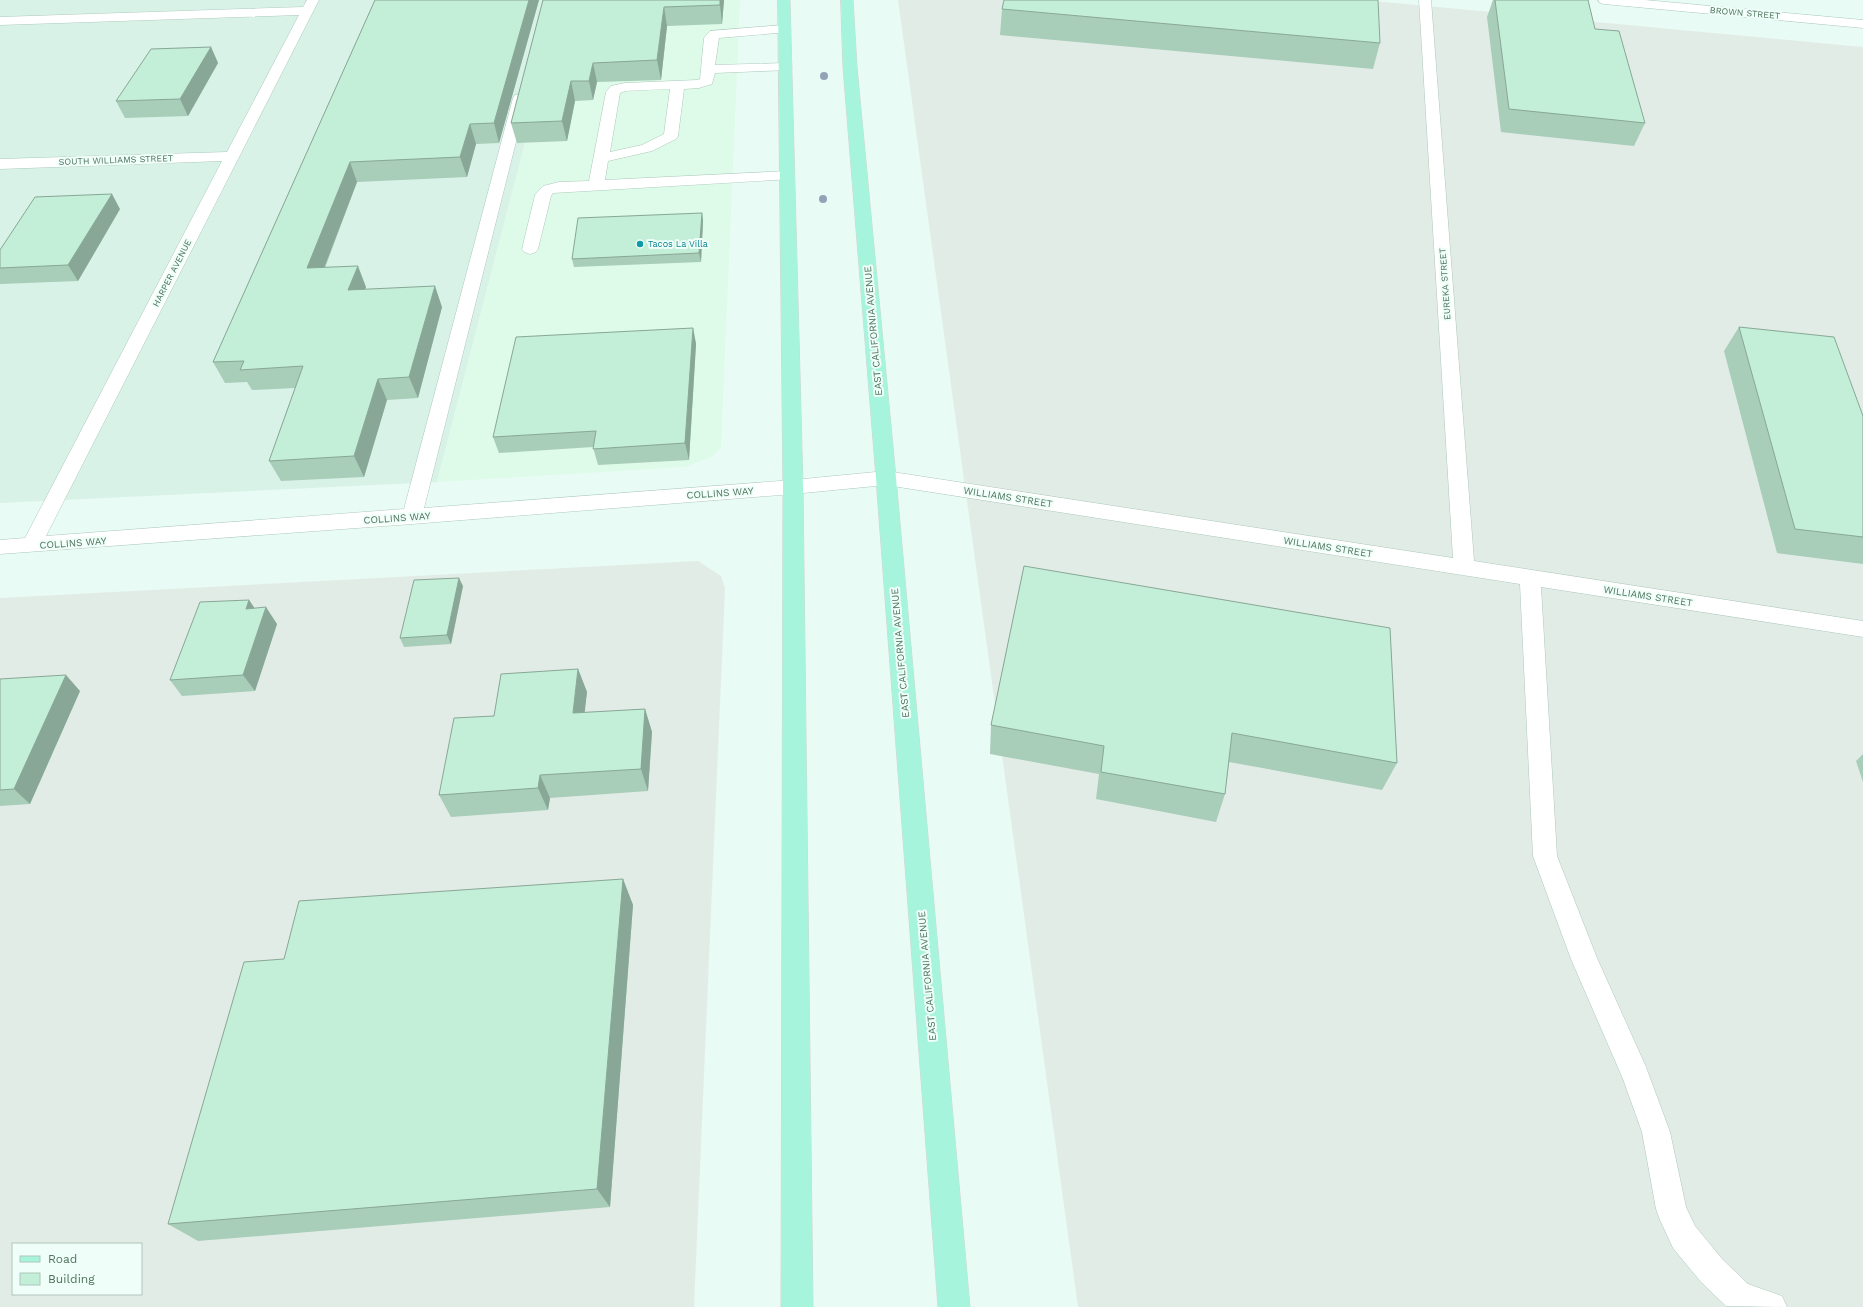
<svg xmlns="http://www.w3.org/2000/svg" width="1863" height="1307" font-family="'Work Sans',sans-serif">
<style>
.residential{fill:#d8f2e8}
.commercial{fill:#defae8}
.industrial{fill:#e2ece7;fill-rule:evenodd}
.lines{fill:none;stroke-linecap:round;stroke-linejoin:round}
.minor-casing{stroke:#adc9bc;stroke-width:1}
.major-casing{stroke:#ced8d2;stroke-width:1}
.minor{fill:#fff;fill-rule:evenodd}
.major{fill:#a7f4dc;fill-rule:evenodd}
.tree{fill:#93a2b7}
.wall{fill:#a8cdb9}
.shaded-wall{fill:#88a796}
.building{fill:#c3eed7;stroke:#88a796}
.culture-dot{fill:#0f9aa8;stroke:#effef9;stroke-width:1.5}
.labels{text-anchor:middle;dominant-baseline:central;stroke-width:4;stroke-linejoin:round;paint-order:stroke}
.far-street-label{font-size:9px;fill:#4f735e;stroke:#effef9}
.far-culture-label{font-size:9px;fill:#0d838f;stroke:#effef9;text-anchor:start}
.street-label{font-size:10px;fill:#4f735e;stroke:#effef9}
</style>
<rect width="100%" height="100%" fill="#e9fbf5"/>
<path class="residential" d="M0 0H562L437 482 0 503Z"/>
<path class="commercial" d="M562 0H740L721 447 713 456 685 467 437 482Z"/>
<g class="industrial">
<path d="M898 0H1363L1863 47V1307H1078Z"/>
<path d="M698 561 721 576 725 588 694 1307H0V598ZM13 1244H141V1294H13Z"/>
</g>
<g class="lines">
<g class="minor-casing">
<g id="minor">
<path d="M307 0H319L46 536 404 509 513 98 515 95H525L527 98 424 508 793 480 886 471 1453 558 1419 0H1431L1474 561 1863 621V637L1541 587 1557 856 1597 958 1646 1067 1670 1132 1686 1207 1695 1226 1723 1260 1748 1284 1782 1296 1787 1307 1726 1306 1701 1282 1673 1248 1660 1220 1656 1209 1642 1132 1623 1079 1571 959 1533 856 1520 584 886 485 793 494 412 524 0 554V540L25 538 222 161 0 169V159L227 152 299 15 0 25V17L303 7Z"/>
<path d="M1598 0H1645L1863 20V28L1604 4 1600 3Z"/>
<path d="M784 25 789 26 791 29 789 32 719 38 715 65 785 63 790 64 792 67 790 70 715 73 712 84 699 88 684 89 678 136 676 139 652 151 608 161 605 180 787 171 792 173 795 176 792 179 553 193 551 196 538 249 536 252 530 254 524 252 522 249 535 195 543 186 559 182 589 181 606 92 611 86 625 83 697 80 700 79 704 38 710 31ZM670 89 664 134 642 145 610 152 620 93 625 91Z"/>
</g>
</g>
<g class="major-casing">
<g id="major">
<path d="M778 0H790L803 487 813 1307H781L783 487Z"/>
<path d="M841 0H853L857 67 896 478 970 1307H938L876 478 843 67Z"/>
</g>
</g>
<use href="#minor" class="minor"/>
<use href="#major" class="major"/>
</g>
<g class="tree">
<circle cx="824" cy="76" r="4"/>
<circle cx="823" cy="199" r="4"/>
</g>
<g class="wall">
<path d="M375 0H539L499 143 476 144 467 177 357 182 325 268 366 287 365 290 442 307 418 398 387 400 364 477 281 481 269 461 295 388 252 390 247 382 225 383 213 362Z"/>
<path d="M543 0H724L722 24 667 26 661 80 597 82 593 100 575 101 567 141 517 143 511 123Z"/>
<path d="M1493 0H1588L1595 29 1645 123 1634 146 1501 132 1487 17Z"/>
<path d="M1002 9 1380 43 1373 69 1000 35Z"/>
<path d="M211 47 218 63 188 116 125 118 116 101Z"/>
<path d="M120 209 78 281 0 284V250Z"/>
<path d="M702 213 703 221 701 262 574 267 572 259Z"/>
<path d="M1739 327 1863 416V564L1777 553 1724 351Z"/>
<path d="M693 328 696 344 689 460 598 465 593 447 499 453 493 437Z"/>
<path d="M1024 566 1397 763 1382 790 1229 762 1225 794 1216 822 1096 799 1099 774 990 754 991 725Z"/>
<path d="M463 586 451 644 404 647 400 638Z"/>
<path d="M249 600 254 608 277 624 255 691 182 696 170 680Z"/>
<path d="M578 669 587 692 584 713 645 709 652 732 648 791 550 798 548 810 451 817 439 795 494 716Z"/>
<path d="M0 679 80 691 30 804 0 806Z"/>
<path d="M1863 754V782L1856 761Z"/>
<path d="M623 879 633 905 610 1207 198 1241 168 1224 284 959Z"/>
</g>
<g class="shaded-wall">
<path d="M529 0H539L499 143 494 123Z"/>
<path d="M720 0H724L722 24 720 5Z"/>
<path d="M664 7 667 26 661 80 657 60Z"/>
<path d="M211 47 218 63 188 116 180 99Z"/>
<path d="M593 63 597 82 593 100 589 81Z"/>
<path d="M571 81 575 101 567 141 562 121Z"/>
<path d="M470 124 476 144 467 177 460 157Z"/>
<path d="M350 162 357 182 316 289 307 268Z"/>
<path d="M112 194 120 209 78 281 68 265Z"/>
<path d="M702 213 703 221 701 262 699 253Z"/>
<path d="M358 266 366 287 357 311 348 290Z"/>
<path d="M435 286 442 307 418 398 409 377Z"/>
<path d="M693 328 696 344 689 460 685 443Z"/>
<path d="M378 379 387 400 364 477 354 456Z"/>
<path d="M459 578 463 586 451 644 447 635Z"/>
<path d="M249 600 260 616 246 609Z"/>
<path d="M266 607 277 624 255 691 243 675Z"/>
<path d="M578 669 587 692 582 736 573 713Z"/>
<path d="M66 675 80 691 30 804 14 789Z"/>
<path d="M645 709 652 732 648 791 641 769Z"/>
<path d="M540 775 550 798 548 810 538 788Z"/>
<path d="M623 879 633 905 610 1207 597 1189Z"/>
</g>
<g class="building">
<path d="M375 0H529L494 123 470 124 460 157 350 162 307 268 358 266 348 290 435 286 409 377 378 379 354 456 269 461 303 366 240 370 244 361 213 362Z"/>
<path d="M543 0H720V5L664 7 657 60 593 63 589 81H571L562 121 511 123Z"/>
<path d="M1004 0H1378L1380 43 1002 9Z"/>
<path d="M1495 0H1588L1595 29 1619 31 1645 123 1509 109Z"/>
<path d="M211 47 180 99 116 101 151 49Z"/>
<path d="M112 194 68 265 0 268V250L35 197Z"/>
<path d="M702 213 699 253 572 259 578 218Z"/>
<path d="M1739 327 1834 337 1863 416V537L1795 529Z"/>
<path d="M693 328 685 443 593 449 596 431 493 437 516 337Z"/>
<path d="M1024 566 1390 628 1397 763 1232 733 1225 794 1101 772 1104 746 991 725Z"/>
<path d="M459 578 447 635 400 638 414 580Z"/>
<path d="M249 600 246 609 266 607 243 675 170 680 200 602Z"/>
<path d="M578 669 573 713 645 709 641 769 540 775 538 788 439 795 454 718 494 716 501 674Z"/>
<path d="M66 675 14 789 0 790V679Z"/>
<path d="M623 879 597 1189 168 1224 244 962 284 959 299 901Z"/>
</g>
<circle class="culture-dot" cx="640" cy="244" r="4"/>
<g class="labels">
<g class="far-street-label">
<text transform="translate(1745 13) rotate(5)">BROWN STREET</text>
<text transform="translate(116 160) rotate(-2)">SOUTH WILLIAMS STREET</text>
<text transform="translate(172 273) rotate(-63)">HARPER AVENUE</text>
<text transform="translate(1445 284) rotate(-94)">EUREKA STREET</text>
</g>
<g class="far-culture-label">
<text x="648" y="244">Tacos La Villa</text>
</g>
<g class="street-label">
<text transform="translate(873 331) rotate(-95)">EAST CALIFORNIA AVENUE</text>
<text transform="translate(720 493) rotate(-4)">COLLINS WAY</text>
<text transform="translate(1008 497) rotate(9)">WILLIAMS STREET</text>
<text transform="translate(397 518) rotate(-4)">COLLINS WAY</text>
<text transform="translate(73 543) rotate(-4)">COLLINS WAY</text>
<text transform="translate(1328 547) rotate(9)">WILLIAMS STREET</text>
<text transform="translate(1648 596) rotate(9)">WILLIAMS STREET</text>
<text transform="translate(900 653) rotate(-95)">EAST CALIFORNIA AVENUE</text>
<text transform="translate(927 976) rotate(-95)">EAST CALIFORNIA AVENUE</text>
</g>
</g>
<rect x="12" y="1243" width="130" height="52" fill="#effef9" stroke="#afc6bb"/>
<rect x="20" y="1256" width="20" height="6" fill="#a7f4dc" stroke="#afc6bb"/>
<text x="48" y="1263" font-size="12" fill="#4f735e">Road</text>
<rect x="20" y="1273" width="20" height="12" fill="#c3eed7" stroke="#afc6bb"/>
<text x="48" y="1283" font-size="12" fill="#4f735e">Building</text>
</svg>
